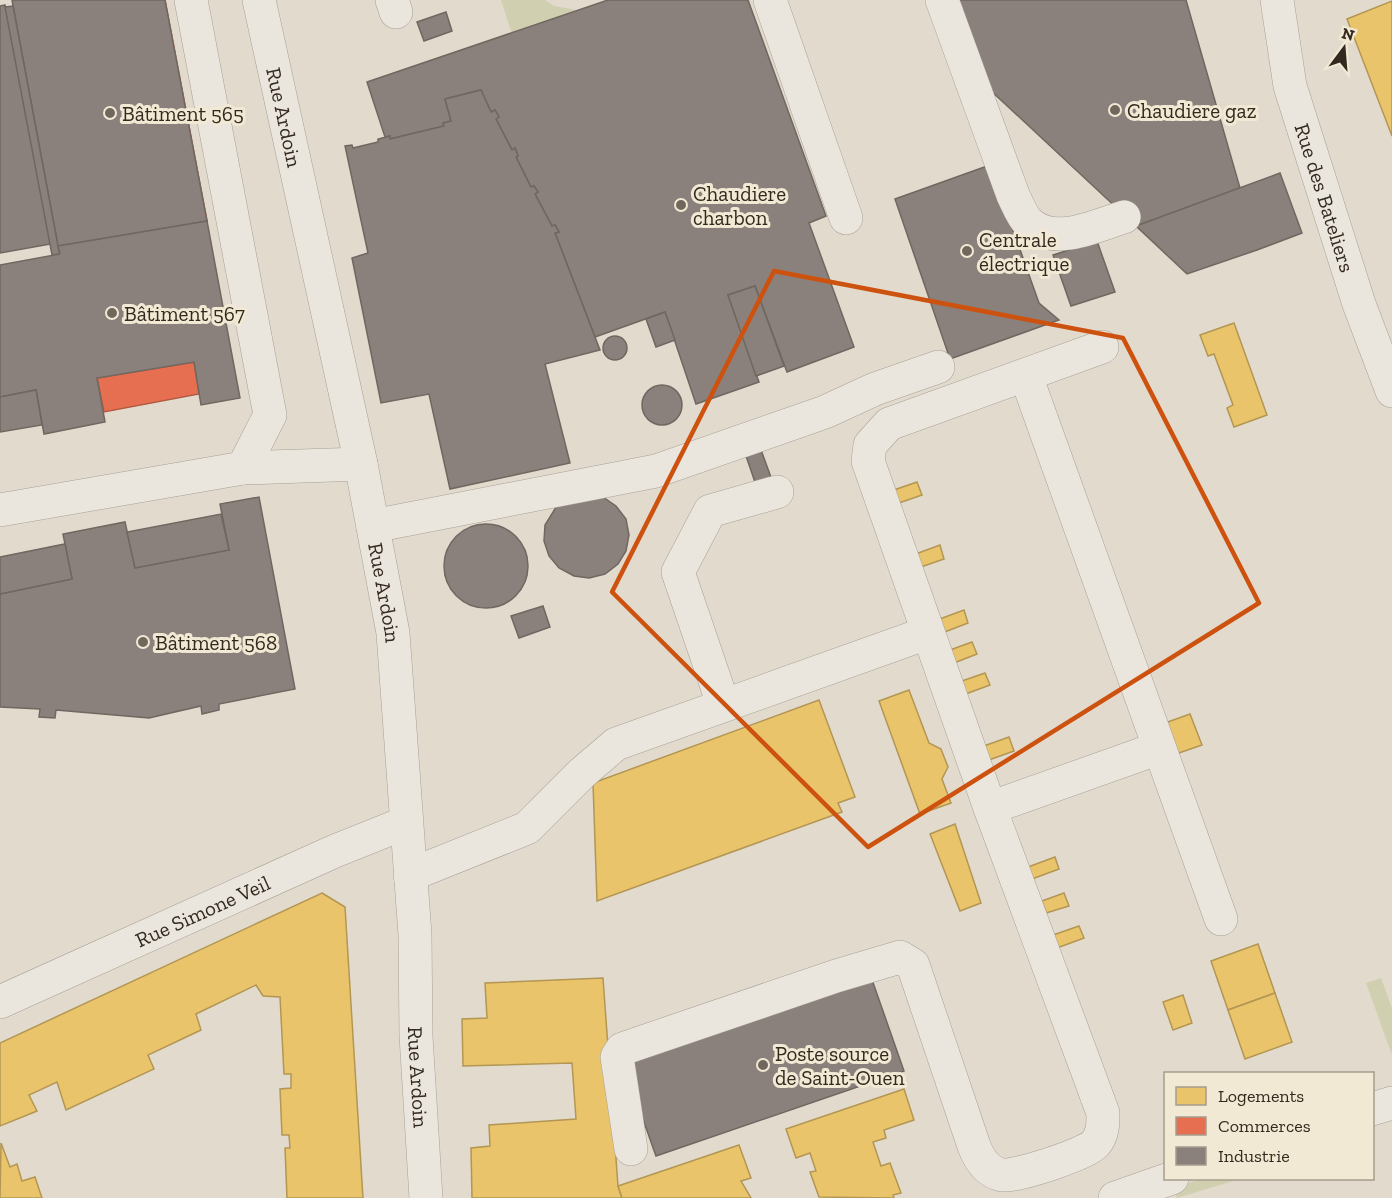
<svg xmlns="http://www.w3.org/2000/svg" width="1392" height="1198" font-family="'Zilla Slab',serif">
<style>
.green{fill:#d0d0b1}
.homes{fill:#e9c46a;stroke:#b39654;stroke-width:1.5}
.shops{fill:#e76f51;stroke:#b15a42;stroke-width:1.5}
.industry{fill:#8a817c;stroke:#706760;stroke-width:1.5}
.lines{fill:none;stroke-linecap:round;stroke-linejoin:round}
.minor-casing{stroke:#a7a096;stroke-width:34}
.minor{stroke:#eae6de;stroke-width:33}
.marked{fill:none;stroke:#cd520f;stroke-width:4.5;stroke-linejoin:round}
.poi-dot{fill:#71675c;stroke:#f2e9d4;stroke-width:2}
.labels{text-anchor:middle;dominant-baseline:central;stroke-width:6;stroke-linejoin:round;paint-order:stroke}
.poi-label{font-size:21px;fill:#34291f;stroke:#f2e9d4;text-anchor:start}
.street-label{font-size:21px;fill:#34291f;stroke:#f2e9d4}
</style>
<rect width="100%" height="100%" fill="#e2dbcd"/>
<g class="green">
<path d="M501 0H545L554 6 577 10 512 34Z"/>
<path d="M1381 978 1392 1008V1055L1366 983Z"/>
<path d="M1201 1179H1240L1177 1198 1173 1188Z"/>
</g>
<g class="homes">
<path d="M1392 1V136L1347 19Z"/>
<path d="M1234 323 1267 415 1234 427 1227 408 1233 405 1214 354 1208 356 1200 335Z"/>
<path d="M917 482 922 495 896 504 891 491Z"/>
<path d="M940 545 944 559 918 568 913 555Z"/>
<path d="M964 610 968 623 942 633 937 620Z"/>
<path d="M972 642 977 654 954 663 950 650Z"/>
<path d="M985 673 990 685 963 695 959 682Z"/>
<path d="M909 690 929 743 941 749 948 767 942 779 951 803 920 814 879 701Z"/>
<path d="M819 700 855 797 838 803 842 812 597 901 593 783Z"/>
<path d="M1190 714 1202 745 1176 754 1165 723Z"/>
<path d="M1009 737 1014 751 986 761 981 747Z"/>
<path d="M955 824 981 903 960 911 930 834Z"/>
<path d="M1055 857 1059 869 1032 879 1028 867Z"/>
<path d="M322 893 345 907 363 1198H287L285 1148H290L289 1135H282L280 1089 291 1088V1074H284L280 997 263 996 256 985 196 1014 201 1030 148 1055 154 1069 66 1110 57 1082 29 1095 37 1111 0 1126V1043Z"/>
<path d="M1064 893 1069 906 1046 913 1042 901Z"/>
<path d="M1079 926 1084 938 1057 948 1053 935Z"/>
<path d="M1258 944 1275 993 1228 1010 1211 961Z"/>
<path d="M603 978 618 1186 622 1198H472L471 1148 490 1146 489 1125 576 1119 572 1063 463 1066 462 1019 487 1018 485 983Z"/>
<path d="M1275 993 1292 1042 1245 1059 1228 1010Z"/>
<path d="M1183 995 1192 1023 1173 1030 1163 1002Z"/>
<path d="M904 1089 914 1120 884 1130 886 1138 873 1142 881 1166 890 1163 901 1193 893 1195 894 1198 819 1197 810 1172 816 1171 810 1153 796 1158 786 1129Z"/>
<path d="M1 1143 10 1167 17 1164 22 1181 35 1177 42 1198H0Z"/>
<path d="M739 1145 751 1178 741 1181 751 1198H622L618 1186Z"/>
</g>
<g class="shops">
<path d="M48 0H165L207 221 58 246 13 6Z"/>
<path d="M194 362 199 394 104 412 97 378Z"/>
</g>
<g class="industry">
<path d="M12 0H165L207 221 58 246Z"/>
<path d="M608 0H748L826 216 809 223 854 347 787 372 755 286 728 295 759 382 696 404 665 312 595 337 555 233 559 232 555 225 552 226 535 194 538 192 534 186 531 187 516 157 518 156 515 148 512 150 496 119 499 117 495 110 491 112 481 90 445 99 451 121 443 123 444 126 390 139V136L385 137 367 82Z"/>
<path d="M946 0H1186L1240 188 1136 226 973 74Z"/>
<path d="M5 5 51 244 0 253V6Z"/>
<path d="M13 6 58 246 60 254 52 255 5 7Z"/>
<path d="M446 12 452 31 424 41 417 22Z"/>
<path d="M481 90 491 112 495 110 499 117 496 119 512 150 515 148 518 156 516 157 531 187 534 186 538 192 535 194 552 226 555 225 559 232 555 233 600 350 545 364 570 463 450 489 429 394 381 403 352 258 368 253 345 146 352 145 353 148 378 142V139L390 136V139L444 126 443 123 451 121 445 99Z"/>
<path d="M990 165 1039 303 1059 320 950 359 895 199Z"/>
<path d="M1280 173 1302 233 1257 250 1187 274 1136 226Z"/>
<path d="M207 221 240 398 201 405 194 362 97 378 105 422 44 434 36 390 0 397V265L60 254 58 246Z"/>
<path d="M1097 241 1115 292 1071 306 1053 255Z"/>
<path d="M755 286 784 366 756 376 728 295Z"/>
<path d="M665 312 675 340 656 347 646 319Z"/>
<circle cx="615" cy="348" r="12"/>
<circle cx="662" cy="405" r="20"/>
<path d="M36 390 42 425 0 432V397Z"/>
<path d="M761 450 772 480 756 485 746 456Z"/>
<path d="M259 497 295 689 219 704V710L202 714 201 706 149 718 56 710 55 718 39 717 40 709 0 707V594L72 579 63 534 125 522 135 568 229 550 220 504Z"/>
<path d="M603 497 616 506 626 519 629 535 626 551 618 564 605 574 589 578 574 576 559 568 549 556 544 541 545 525 558 504Z"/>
<path d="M221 514 229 550 135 568 127 532Z"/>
<circle cx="486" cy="566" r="42"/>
<path d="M65 544 72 579 0 594V557Z"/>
<path d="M543 606 550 627 519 638 511 616Z"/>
<path d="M870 974 904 1071 656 1156 622 1060Z"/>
</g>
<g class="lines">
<g class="minor-casing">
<g id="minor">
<path d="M191 0 270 415 243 468"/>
<path id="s1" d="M259 0 361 464 393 633 415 935 416 1036 426 1198"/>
<path d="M392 0 396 12"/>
<path d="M770 0 846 218"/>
<path d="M942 0 1013 195C1017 203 1022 217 1029 223 1055 247 1097 225 1124 217"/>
<path id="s2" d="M1277 0 1290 86 1359 304 1392 391"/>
<path d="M1026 376 1221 919"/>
<path d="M0 510 243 468 361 464"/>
<path d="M373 526 656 471 825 412 875 389 938 367"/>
<path d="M723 704 678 572 710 511 777 492"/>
<path d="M990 808 1159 748"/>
<path d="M410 875 527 828 582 773 616 744 927 633"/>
<path id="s3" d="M0 1002 335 851 405 823"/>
<path d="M1372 1109 1392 1103"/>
<path d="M631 1149 617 1057 622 1049 836 976 900 957 913 965 974 1146C979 1159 987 1172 1002 1175 1016 1177 1086 1154 1095 1144 1103 1135 1103 1124 1103 1113L990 808 868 461 870 445 889 424 1102 347"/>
<path d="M1115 1198 1172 1178"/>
</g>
</g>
<use href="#minor" class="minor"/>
</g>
<path class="marked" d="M774 271 1123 338 1259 603 868 847 612 592Z"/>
<g class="poi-dot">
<circle cx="1115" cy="110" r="6"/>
<circle cx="110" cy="113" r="6"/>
<circle cx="681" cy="205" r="6"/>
<circle cx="967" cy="251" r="6"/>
<circle cx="112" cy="313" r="6"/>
<circle cx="143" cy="642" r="6"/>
<circle cx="763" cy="1065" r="6"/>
</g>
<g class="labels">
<g class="poi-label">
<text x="1127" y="110">Chaudiere gaz</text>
<text x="122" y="113">Bâtiment 565</text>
<text x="693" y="193">Chaudiere<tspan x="693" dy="24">charbon</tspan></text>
<text x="979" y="239">Centrale<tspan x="979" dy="24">électrique</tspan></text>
<text x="124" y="313">Bâtiment 567</text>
<text x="155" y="642">Bâtiment 568</text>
<text x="775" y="1053">Poste source<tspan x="775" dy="24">de Saint-Ouen</tspan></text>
</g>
<g class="street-label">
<text stroke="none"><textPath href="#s1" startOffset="120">Rue Ardoin</textPath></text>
<text stroke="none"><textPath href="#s2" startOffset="204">Rue des Bateliers</textPath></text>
<text stroke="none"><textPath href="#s1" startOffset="606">Rue Ardoin</textPath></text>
<text stroke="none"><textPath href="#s3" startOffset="222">Rue Simone Veil</textPath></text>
<text stroke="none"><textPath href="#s1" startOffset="1092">Rue Ardoin</textPath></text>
</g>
</g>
<rect x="1164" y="1072" width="210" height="108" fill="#f2e9d4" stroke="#a69c8c" stroke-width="1.5"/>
<rect x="1176" y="1087" width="30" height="18" fill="#e9c46a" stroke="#a69c8c" stroke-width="1.5"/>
<text x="1218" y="1102" font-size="18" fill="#34291f">Logements</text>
<rect x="1176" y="1117" width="30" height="18" fill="#e76f51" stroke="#a69c8c" stroke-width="1.5"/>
<text x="1218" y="1132" font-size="18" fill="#34291f">Commerces</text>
<rect x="1176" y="1147" width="30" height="18" fill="#8a817c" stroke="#a69c8c" stroke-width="1.5"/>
<text x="1218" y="1162" font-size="18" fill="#34291f">Industrie</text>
<g transform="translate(1344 48) rotate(16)" stroke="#f2e9d4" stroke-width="4.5" paint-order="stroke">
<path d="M0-4.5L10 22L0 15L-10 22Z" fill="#34291f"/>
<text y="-9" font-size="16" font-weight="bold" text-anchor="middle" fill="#34291f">N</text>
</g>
</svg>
